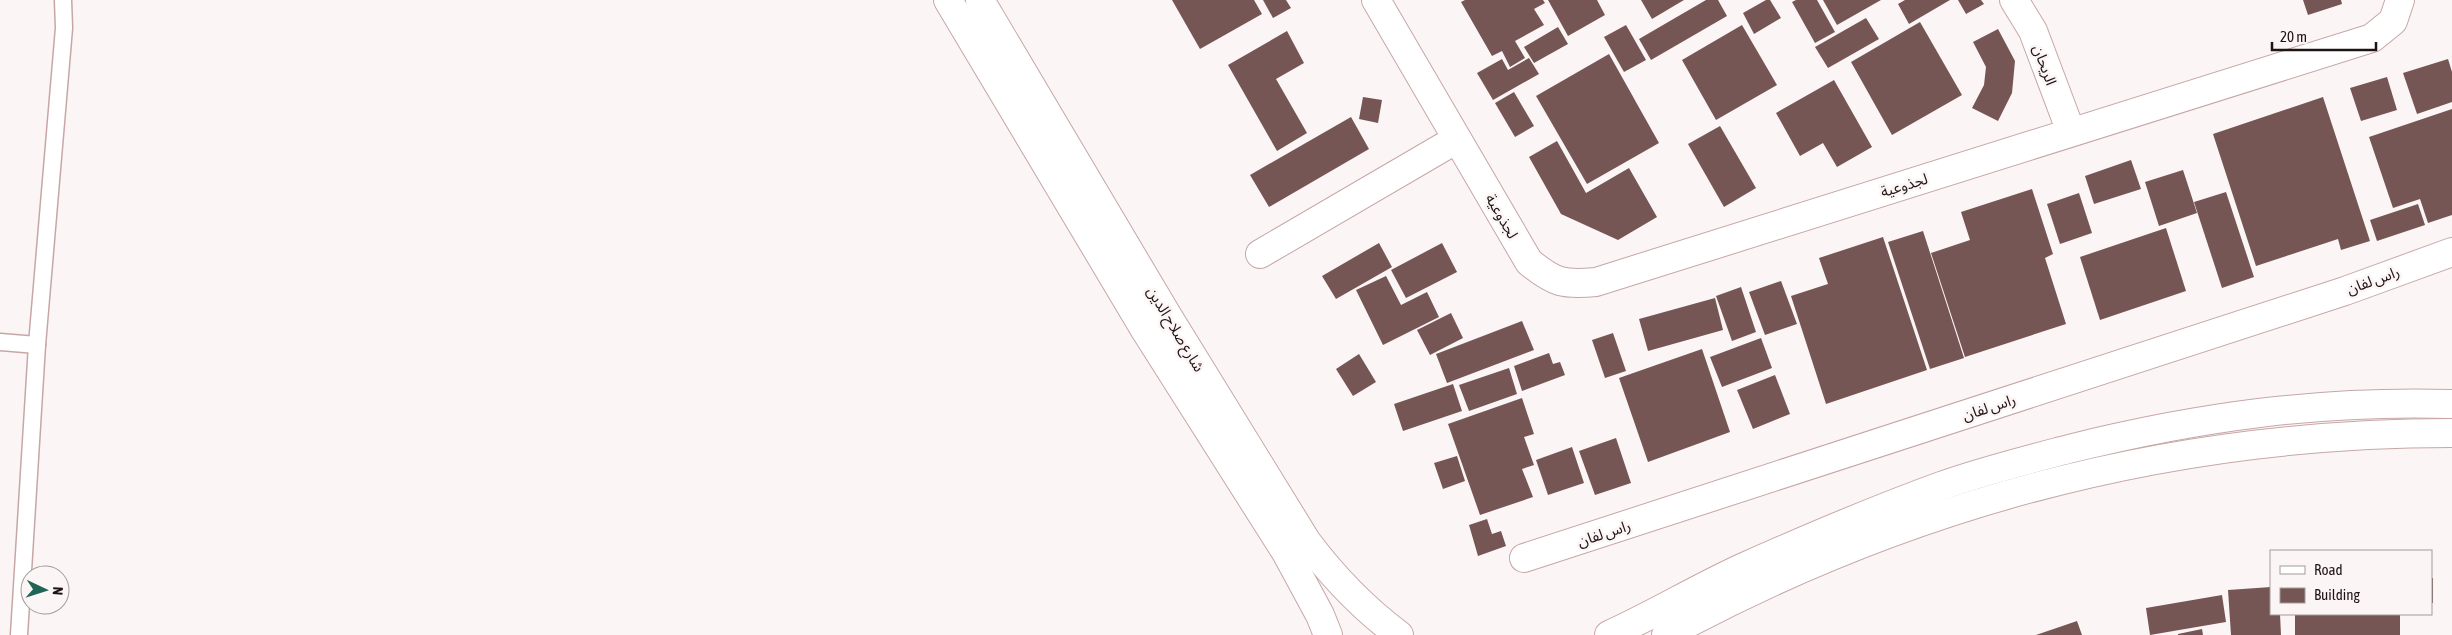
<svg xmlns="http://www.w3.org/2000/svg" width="2452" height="635" font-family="'Asap Condensed','Noto Sans Arabic',sans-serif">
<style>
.building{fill:#765555}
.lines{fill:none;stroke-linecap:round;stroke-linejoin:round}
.service-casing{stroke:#c6a7a6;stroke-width:19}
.minor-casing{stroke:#c6a7a6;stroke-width:30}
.tertiary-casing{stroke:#c6a7a6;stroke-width:30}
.service{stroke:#fff;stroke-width:16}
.minor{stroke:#fff;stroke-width:28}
.tertiary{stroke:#fff;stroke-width:28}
.labels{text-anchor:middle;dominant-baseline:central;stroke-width:5;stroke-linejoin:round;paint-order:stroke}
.street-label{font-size:15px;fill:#1f1414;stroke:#fcf5f5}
</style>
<rect width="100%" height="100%" fill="#fcf5f5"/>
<g class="building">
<path d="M1172 0H1254L1262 14 1200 49Z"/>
<path d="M1263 0H1286L1291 8 1273 18Z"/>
<path d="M1465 0H1543L1545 3 1534 9 1544 25 1515 41 1525 58 1510 67 1502 51 1492 56 1461 2Z"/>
<path d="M1548 0H1597L1605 15 1568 36Z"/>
<path d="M1641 0H1684L1652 19Z"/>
<path d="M1706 0H1718L1727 16 1651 60 1639 39Z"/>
<path d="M1766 0H1770L1781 18 1754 34 1743 13Z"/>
<path d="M1796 0H1817L1835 32 1815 43 1792 2Z"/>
<path d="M1823 0H1881L1837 25Z"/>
<path d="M1905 0H1950L1909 24 1898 4Z"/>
<path d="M1958 0H1981L1984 4 1966 14Z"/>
<path d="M2303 0H2341L2342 4 2308 15Z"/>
<path d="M1866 18 1879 39 1828 68 1815 47Z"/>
<path d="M1920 22 1962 95 1892 135 1851 62Z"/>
<path d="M1626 25 1646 60 1624 72 1604 37Z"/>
<path d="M1742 25 1777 85 1716 120 1682 60Z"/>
<path d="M1558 27 1568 44 1534 63 1524 47Z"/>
<path d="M1998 29 2015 61 2012 93 1998 121 1972 108 1984 85 1986 67 1973 42Z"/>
<path d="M1287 31 1304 63 1276 79 1307 133 1277 151 1228 65Z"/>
<path d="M1609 54 1659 143 1587 184 1536 96Z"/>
<path d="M1529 58 1539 74 1493 100 1477 73 1502 59 1508 70Z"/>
<path d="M2448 59 2452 72V102L2417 114 2403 73Z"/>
<path d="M2387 77 2397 110 2361 121 2350 88Z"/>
<path d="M1834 80 1872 147 1837 167 1823 143 1800 156 1776 113Z"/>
<path d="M1514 92 1534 126 1515 137 1495 103Z"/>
<path d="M1363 97 1382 100 1378 123 1359 119Z"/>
<path d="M2323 97 2370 241 2341 250 2338 239 2256 266 2213 134Z"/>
<path d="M2452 109V215L2428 223 2420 199 2393 208 2369 137Z"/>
<path d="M1351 117 1369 149 1269 207 1250 175Z"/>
<path d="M1720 126 1756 188 1724 207 1688 144Z"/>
<path d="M1557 141 1586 193 1629 168 1657 217 1618 240 1561 214 1529 157Z"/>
<path d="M2131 160 2141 189 2094 204 2085 176Z"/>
<path d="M2183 170 2197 213 2159 226 2145 182Z"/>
<path d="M2032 189 2053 254 2045 258 2066 324 1965 357 1931 253 1970 240 1961 212Z"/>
<path d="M2226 192 2254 277 2222 288 2194 202Z"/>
<path d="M2079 193 2092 233 2060 244 2047 204Z"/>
<path d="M2418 204 2425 225 2377 241 2370 220Z"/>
<path d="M2166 228 2186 291 2100 320 2080 257Z"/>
<path d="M1923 231 1964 358 1930 369 1888 242Z"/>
<path d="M1883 237 1927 370 1826 404 1791 296 1828 284 1819 258Z"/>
<path d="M1379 243 1392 267 1336 299 1322 276Z"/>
<path d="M1442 243 1457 272 1406 298 1391 270Z"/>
<path d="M1386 276 1401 305 1427 292 1439 317 1383 345 1356 290Z"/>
<path d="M1781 281 1797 324 1765 335 1749 292Z"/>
<path d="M1741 287 1756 332 1732 341 1716 296Z"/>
<path d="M1715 298 1723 330 1648 351 1639 319Z"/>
<path d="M1451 313 1463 338 1430 355 1417 330Z"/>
<path d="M1522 321 1534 350 1447 383 1436 354Z"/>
<path d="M1613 333 1626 371 1605 378 1592 340Z"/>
<path d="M1761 338 1772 368 1722 387 1710 357Z"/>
<path d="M1702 349 1730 432 1648 462 1619 378Z"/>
<path d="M1549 353 1553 364 1560 362 1565 375 1522 391 1514 366Z"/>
<path d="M1359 354 1376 382 1353 396 1336 369Z"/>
<path d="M1509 368 1517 394 1469 411 1459 385Z"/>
<path d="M1775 375 1790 414 1753 429 1737 390Z"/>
<path d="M1453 384 1462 411 1403 431 1394 404Z"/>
<path d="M1522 398 1534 434 1524 437 1534 465 1522 469 1533 497 1480 515 1448 424Z"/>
<path d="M1616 438 1631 483 1595 495 1579 451Z"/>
<path d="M1572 447 1584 483 1548 495 1536 460Z"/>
<path d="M1457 456 1465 481 1443 489 1434 463Z"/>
<path d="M1487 519 1492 534 1501 531 1506 546 1478 556 1469 525Z"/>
<rect x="2431" y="578" width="2" height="25"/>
<path d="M2271 587V614H2280L2281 635H2231L2228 590Z"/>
<path d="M2222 595 2226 622 2150 635 2146 608Z"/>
<rect x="2295" y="614" width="105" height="21"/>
<path d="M2077 621 2082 635H2036Z"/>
<path d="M2202 629 2203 635H2178V634Z"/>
</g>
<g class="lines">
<g class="service-casing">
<g id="service">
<path d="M0 342 37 345"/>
<path d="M19 635 37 345 64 28 63 0"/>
</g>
</g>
<g class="minor-casing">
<g id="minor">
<path d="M1376 0 1529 262C1555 283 1563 285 1596 282L2372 38 2393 21 2400 0"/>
<path d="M2014 0 2033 31 2071 132"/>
<path d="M1260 254 1457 139"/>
<path d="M1524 558 2345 291 2452 252"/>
</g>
</g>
<g class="tertiary-casing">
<g id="tertiary">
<path d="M948 0 1145 330 1287 554 1320 615 1328 635"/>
<path d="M980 0 1167 315 1307 542C1334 578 1363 608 1399 635"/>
<path d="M1609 635C1655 614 1698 588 1744 567 1809 538 1875 510 1941 486 1983 471 2027 460 2069 449 2197 417 2320 400 2452 404"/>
<path d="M1666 635C1911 502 2172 433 2452 433"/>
</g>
</g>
<use href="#service" class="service"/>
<use href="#minor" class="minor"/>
<use href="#tertiary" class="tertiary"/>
</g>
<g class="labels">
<g class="street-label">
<text transform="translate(2045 65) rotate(70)">الريحان</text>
<text transform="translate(1904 185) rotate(-17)">لجذوعية</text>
<text transform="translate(1502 216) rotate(60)">لجذوعية</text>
<text transform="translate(2373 280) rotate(-20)">راس لفان</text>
<text transform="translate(1176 329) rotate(59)">شارع صلاح الدين</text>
<text transform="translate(1989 407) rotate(-18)">راس لفان</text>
<text transform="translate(1604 533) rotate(-18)">راس لفان</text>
</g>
</g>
<rect x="2270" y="550" width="162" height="65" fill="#fcf5f5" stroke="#a49b9b"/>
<rect x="2280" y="566" width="25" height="8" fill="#ffffff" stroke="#a49b9b"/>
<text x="2314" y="575" font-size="15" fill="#1f1414">Road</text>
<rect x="2280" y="588" width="25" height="15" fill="#765555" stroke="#a49b9b"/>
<text x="2314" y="600" font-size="15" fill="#1f1414">Building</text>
<g transform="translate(45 590) rotate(94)"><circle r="24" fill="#fcf5f5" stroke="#a49b9b"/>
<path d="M0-4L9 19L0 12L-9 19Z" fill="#1e6457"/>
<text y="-8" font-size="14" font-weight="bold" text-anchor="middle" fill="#1f1414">N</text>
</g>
<path d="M2272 42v8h104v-8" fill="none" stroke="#1f1414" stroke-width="2.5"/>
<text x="2280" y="42" font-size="15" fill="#1f1414" stroke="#fcf5f5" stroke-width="4" paint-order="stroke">20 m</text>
</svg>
